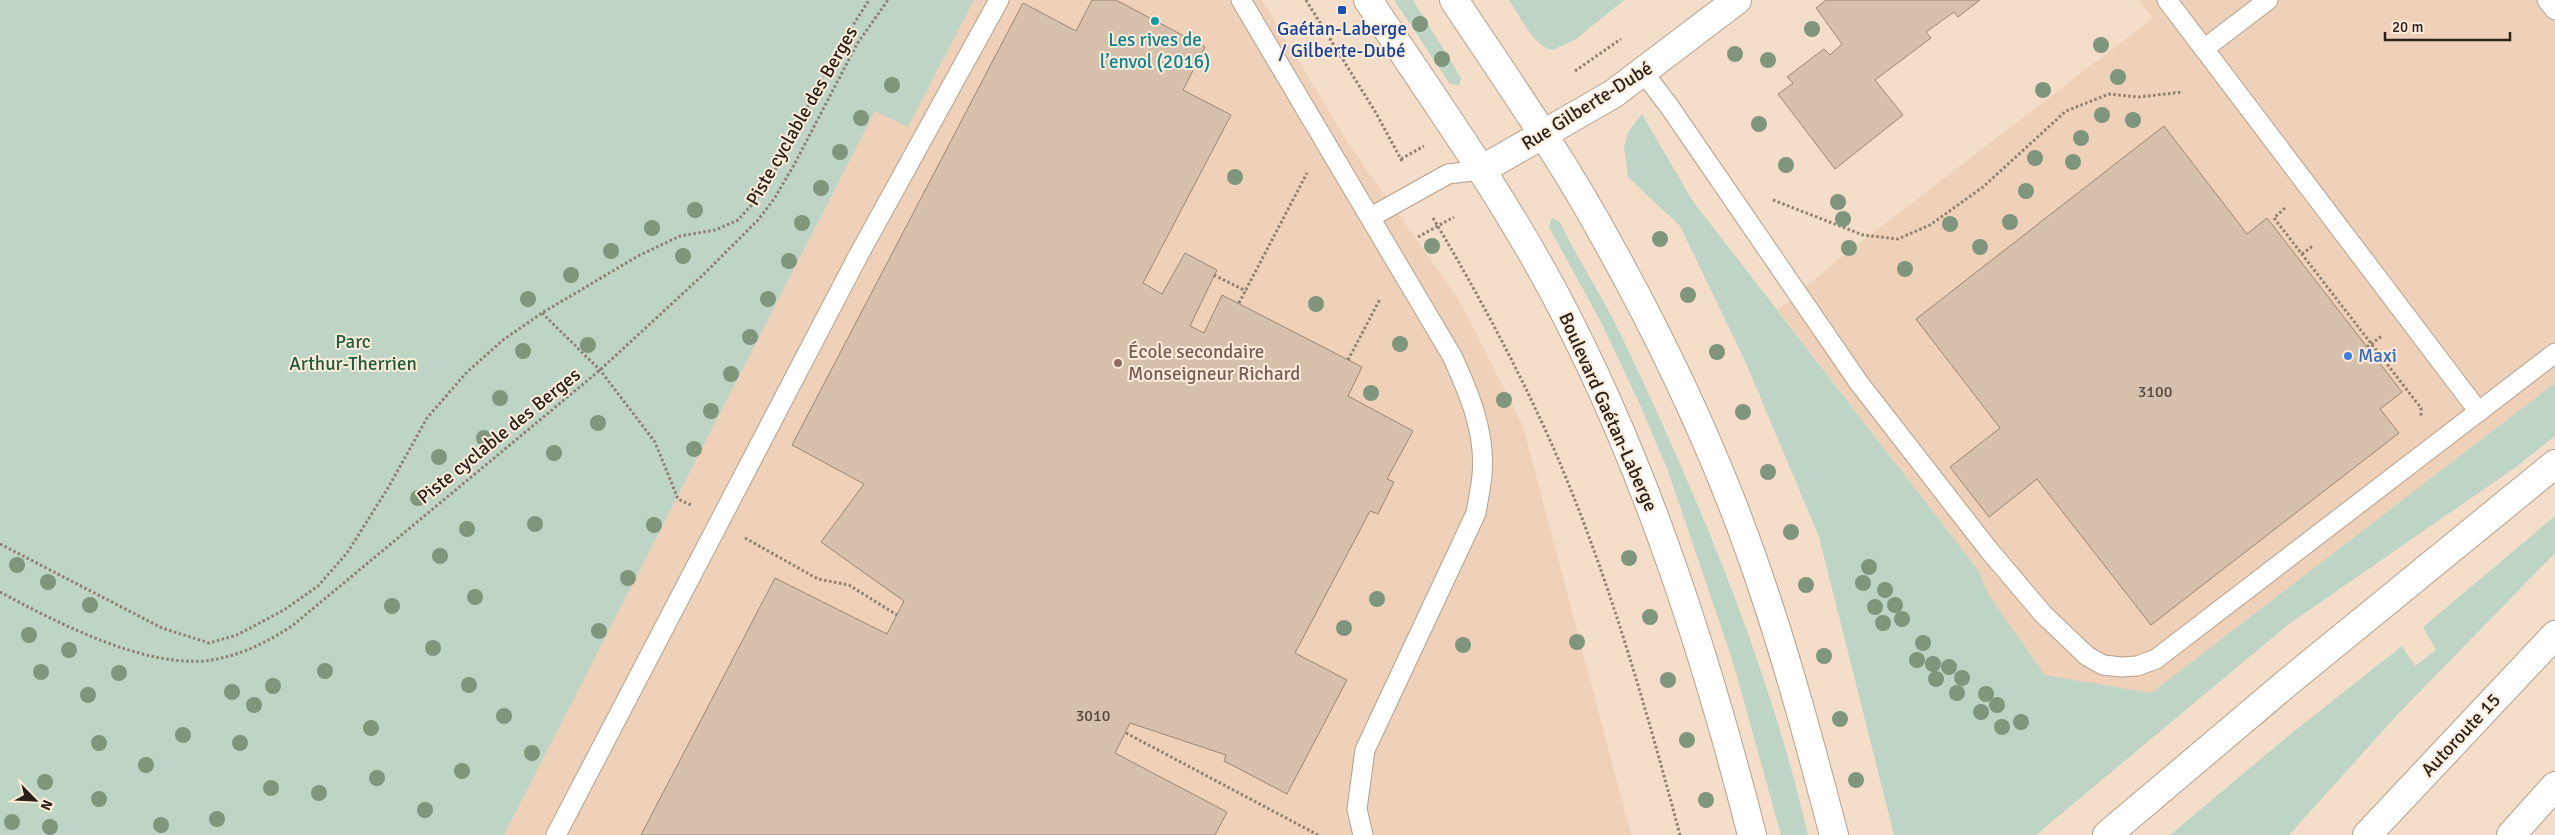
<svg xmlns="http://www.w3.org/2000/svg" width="2555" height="835" font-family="Signika,sans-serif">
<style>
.built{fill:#eed1b8}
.green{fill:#bed5c6}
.building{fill:#d7c1ad;stroke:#9b8674}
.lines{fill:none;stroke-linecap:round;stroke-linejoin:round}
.service-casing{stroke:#b6a08d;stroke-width:21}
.tertiary-casing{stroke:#b6a08d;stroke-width:30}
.secondary-casing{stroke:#b6a08d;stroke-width:30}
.motorway-casing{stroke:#b6a08d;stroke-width:30}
.path{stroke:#908072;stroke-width:3;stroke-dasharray:2.5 2.5;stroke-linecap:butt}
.service{stroke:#fff;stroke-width:19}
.tertiary{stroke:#fff;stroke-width:28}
.secondary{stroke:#fff;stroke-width:28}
.motorway{stroke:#fff;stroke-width:28}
.tree{fill:#7f967c}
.transit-dot{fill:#1a4fb4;stroke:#feecdb;stroke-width:2}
.culture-dot{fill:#0f9aa8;stroke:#feecdb;stroke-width:2}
.shop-dot{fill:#3f7fe0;stroke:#feecdb;stroke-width:2}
.education-dot{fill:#8d6e63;stroke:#feecdb;stroke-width:2}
.labels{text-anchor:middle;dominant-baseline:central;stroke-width:4;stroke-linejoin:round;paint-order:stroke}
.number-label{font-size:16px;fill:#55493f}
.transit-label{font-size:19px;fill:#164399;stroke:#feecdb}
.culture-label{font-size:19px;fill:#0d838f;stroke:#feecdb}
.street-label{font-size:19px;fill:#2a211a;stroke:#feecdb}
.park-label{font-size:19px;fill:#1f5c3d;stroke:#feecdb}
.education-label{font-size:19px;fill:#785e54;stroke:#feecdb;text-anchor:start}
.shop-label{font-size:19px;fill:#366cbe;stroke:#feecdb;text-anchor:start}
</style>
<rect width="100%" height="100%" fill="#f4ddc9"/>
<g class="built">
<path d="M974 0H1262L1348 143 1459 300 1523 426 1631 835H504L875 111 908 127Z"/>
<path d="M2139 0H2555V383L2151 693 2045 675 1988 594 1979 571 1778 310 1839 259 2153 18Z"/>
</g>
<g class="green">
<path d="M0 0H974L908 127 875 111 504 835H0Z"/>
<path d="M1394 0H1413L1461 78 1459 85 1450 84Z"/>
<path d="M1509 0H1624L1576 39 1553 50C1533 46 1520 16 1509 0Z"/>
<path d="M1642 114 1692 200 1979 571 1988 594 2045 675 2151 693 2555 383V436L2516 467 2289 624 2036 835H1894L1819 537 1746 363 1680 226 1628 177 1624 147 1628 132Z"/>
<path d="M1552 218 1560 222C1578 260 1603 297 1621 335 1697 495 1768 662 1808 835H1781L1733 662 1668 471 1642 409 1601 322 1549 227Z"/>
<path d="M2555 516V553L2398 714 2289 835H2170L2288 736 2402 646 2415 666 2436 650 2423 627Z"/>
</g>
<g class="building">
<path d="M1092 0H1116L1205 47 1183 90 1231 115 1143 283 1162 294 1185 253 1217 270 1190 326 1204 333 1222 295 1362 367 1348 396 1413 431 1387 479 1394 482 1378 514 1370 511 1295 653 1347 680 1287 794 1224 761 1226 755 1130 723 1115 753 1227 812 1215 835H641L775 578 887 634 904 601 821 542 864 484 792 445 1023 3 1076 31Z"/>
<path d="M1826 0H1980L1958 17 1954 12 1926 32 1931 38 1875 80 1903 115 1835 169 1778 94 1793 83 1787 77 1824 49 1830 55 1842 44 1816 8Z"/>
<path d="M2164 126 2247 234 2267 218 2402 392 2380 409 2399 433 2151 625 2037 479 1989 517 1950 467 2000 428 1916 319Z"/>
</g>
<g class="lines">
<g class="service-casing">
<g id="service">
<path d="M1241 0 1452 356C1469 393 1486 433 1482 475 1481 487 1478 500 1476 513L1365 750 1357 809 1363 835"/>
<path d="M2167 0 2479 412"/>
<path d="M2547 0 2555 10"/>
<path d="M2204 49 2268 0"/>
<path d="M1643 72 1669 106 1859 383 1988 549 2043 614 2087 656 2103 665 2121 667 2137 666 2156 659 2555 353"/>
<path d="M1371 217 1448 174 1481 170"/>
<path d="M556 835 858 256 999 0"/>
</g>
</g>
<g class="tertiary-casing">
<path id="tertiary" d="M1481 170 1613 94 1737 0"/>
</g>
<g class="secondary-casing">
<g id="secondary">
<path d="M1368 0C1433 98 1502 194 1557 298 1646 467 1705 651 1752 835"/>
<path d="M1454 0C1507 80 1562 158 1608 243 1671 356 1726 475 1766 598 1792 676 1813 756 1834 835"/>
</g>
</g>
<g class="motorway-casing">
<g id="motorway">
<path d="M2107 835 2288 682 2555 464"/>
<path d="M2367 835 2555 635"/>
<path d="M2511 835 2555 786"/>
</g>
</g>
<g class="path">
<path d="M1306 0 1376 113 1403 163"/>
<path d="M1575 71 1621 39"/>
<path d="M1401 159 1424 146"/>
<path d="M1773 200 1863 235 1898 239 1930 225 1983 187 2066 111 2109 94 2139 97 2183 92"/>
<path d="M2285 208 2274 218 2421 408V416"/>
<path d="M1433 218C1477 292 1518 368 1553 447 1607 571 1645 704 1680 835"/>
<path d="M1418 237 1454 217"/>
<path d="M2302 254 2314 245"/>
<path d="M1214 275 1246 291"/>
<path d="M1239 303 1307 173"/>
<path d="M542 313 600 370 655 442 678 499 693 506"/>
<path d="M2367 347 2383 335"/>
<path d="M1348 360 1380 299"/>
<path d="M745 538 818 579 849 585 897 615"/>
<path d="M0 544 162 628 209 643 237 635 284 610 318 586 347 553 388 488 427 418 467 372 503 340 542 313 638 256 680 236 715 230 738 220 756 200 777 167 834 55 869 0"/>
<path d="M0 592C56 622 147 670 212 660 242 655 267 642 292 626L600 370 705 273 758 220 774 199 794 165 857 44 888 0"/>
<path d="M1126 733 1318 835"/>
</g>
<use href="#service" class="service"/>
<use href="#tertiary" class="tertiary"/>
<use href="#secondary" class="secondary"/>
<use href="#motorway" class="motorway"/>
</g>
<g class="tree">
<circle cx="1420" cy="24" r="8"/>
<circle cx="1812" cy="29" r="8"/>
<circle cx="2101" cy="45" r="8"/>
<circle cx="1735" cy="54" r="8"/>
<circle cx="1442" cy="59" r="8"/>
<circle cx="1768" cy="60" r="8"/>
<circle cx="2118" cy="77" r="8"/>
<circle cx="892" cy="85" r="8"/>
<circle cx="2043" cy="90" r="8"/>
<circle cx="2102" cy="115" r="8"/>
<circle cx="861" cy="118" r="8"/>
<circle cx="2133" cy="120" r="8"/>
<circle cx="1759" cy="124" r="8"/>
<circle cx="2081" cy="138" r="8"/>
<circle cx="840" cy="152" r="8"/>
<circle cx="2035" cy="158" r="8"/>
<circle cx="2073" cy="162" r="8"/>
<circle cx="1786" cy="165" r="8"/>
<circle cx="1235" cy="177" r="8"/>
<circle cx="821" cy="188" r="8"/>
<circle cx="2026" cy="191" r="8"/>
<circle cx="1838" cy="202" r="8"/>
<circle cx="695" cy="210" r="8"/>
<circle cx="1843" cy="219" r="8"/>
<circle cx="2010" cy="222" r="8"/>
<circle cx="802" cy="223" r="8"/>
<circle cx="1950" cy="224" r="8"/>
<circle cx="652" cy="228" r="8"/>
<circle cx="1660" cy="239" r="8"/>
<circle cx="1432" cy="246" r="8"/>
<circle cx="1980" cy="247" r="8"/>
<circle cx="1849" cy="248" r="8"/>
<circle cx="611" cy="251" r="8"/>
<circle cx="683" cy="256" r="8"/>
<circle cx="789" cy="261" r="8"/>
<circle cx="1905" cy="269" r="8"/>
<circle cx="571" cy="275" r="8"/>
<circle cx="1688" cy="295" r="8"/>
<circle cx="528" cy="299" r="8"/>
<circle cx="768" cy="299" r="8"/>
<circle cx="1316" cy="304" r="8"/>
<circle cx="750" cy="337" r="8"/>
<circle cx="1400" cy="344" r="8"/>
<circle cx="588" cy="345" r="8"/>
<circle cx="523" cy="351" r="8"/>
<circle cx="1717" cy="352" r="8"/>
<circle cx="731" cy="374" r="8"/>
<circle cx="1371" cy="393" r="8"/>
<circle cx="500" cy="398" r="8"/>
<circle cx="1504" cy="400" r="8"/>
<circle cx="711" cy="411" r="8"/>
<circle cx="1743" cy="412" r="8"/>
<circle cx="598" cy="423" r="8"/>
<circle cx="484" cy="438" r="8"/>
<circle cx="694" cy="449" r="8"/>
<circle cx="554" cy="453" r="8"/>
<circle cx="439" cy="457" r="8"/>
<circle cx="1768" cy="472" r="8"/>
<circle cx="418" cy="498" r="8"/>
<circle cx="535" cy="524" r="8"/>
<circle cx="654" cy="525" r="8"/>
<circle cx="467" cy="529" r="8"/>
<circle cx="1791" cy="532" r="8"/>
<circle cx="440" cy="556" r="8"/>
<circle cx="1629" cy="558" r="8"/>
<circle cx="17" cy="565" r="8"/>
<circle cx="1869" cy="567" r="8"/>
<circle cx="628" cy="578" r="8"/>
<circle cx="48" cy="582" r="8"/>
<circle cx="1863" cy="583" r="8"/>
<circle cx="1806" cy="585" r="8"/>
<circle cx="1885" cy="590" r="8"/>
<circle cx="475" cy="597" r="8"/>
<circle cx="1377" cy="599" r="8"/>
<circle cx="90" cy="605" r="8"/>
<circle cx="1895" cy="605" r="8"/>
<circle cx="392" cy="606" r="8"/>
<circle cx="1875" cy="607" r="8"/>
<circle cx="1650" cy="617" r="8"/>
<circle cx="1902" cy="619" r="8"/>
<circle cx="1883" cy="623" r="8"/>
<circle cx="1344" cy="628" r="8"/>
<circle cx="599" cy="631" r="8"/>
<circle cx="29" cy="635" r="8"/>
<circle cx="1577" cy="642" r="8"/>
<circle cx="1923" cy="643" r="8"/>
<circle cx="1463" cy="645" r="8"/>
<circle cx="433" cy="648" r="8"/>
<circle cx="69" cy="650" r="8"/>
<circle cx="1824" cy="656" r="8"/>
<circle cx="1917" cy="660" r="8"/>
<circle cx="1933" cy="664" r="8"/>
<circle cx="1949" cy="667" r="8"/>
<circle cx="325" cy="671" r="8"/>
<circle cx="41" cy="672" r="8"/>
<circle cx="119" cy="673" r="8"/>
<circle cx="1962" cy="678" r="8"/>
<circle cx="1936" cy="679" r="8"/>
<circle cx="1668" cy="680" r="8"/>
<circle cx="469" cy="685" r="8"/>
<circle cx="273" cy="686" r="8"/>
<circle cx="232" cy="692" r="8"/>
<circle cx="1957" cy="693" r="8"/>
<circle cx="1986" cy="694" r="8"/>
<circle cx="88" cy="695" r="8"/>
<circle cx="254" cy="705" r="8"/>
<circle cx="1997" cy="705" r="8"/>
<circle cx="1981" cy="712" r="8"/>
<circle cx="504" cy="716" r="8"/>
<circle cx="1840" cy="719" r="8"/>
<circle cx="2021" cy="722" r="8"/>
<circle cx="2002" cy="727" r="8"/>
<circle cx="371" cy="728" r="8"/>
<circle cx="183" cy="735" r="8"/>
<circle cx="1687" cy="740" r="8"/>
<circle cx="99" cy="743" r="8"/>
<circle cx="240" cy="743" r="8"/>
<circle cx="532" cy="753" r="8"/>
<circle cx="146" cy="765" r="8"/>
<circle cx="462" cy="771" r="8"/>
<circle cx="377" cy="778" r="8"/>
<circle cx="1856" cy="780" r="8"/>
<circle cx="45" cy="782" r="8"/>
<circle cx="271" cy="788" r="8"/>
<circle cx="319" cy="793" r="8"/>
<circle cx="99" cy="799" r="8"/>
<circle cx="1706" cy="800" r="8"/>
<circle cx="425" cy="810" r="8"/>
<circle cx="217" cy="819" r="8"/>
<circle cx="12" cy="822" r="8"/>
<circle cx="161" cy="825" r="8"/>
<circle cx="50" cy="827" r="8"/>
</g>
<rect class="transit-dot" x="1337" y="5" width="10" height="10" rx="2.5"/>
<circle class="culture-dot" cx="1155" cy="21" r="5"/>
<circle class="shop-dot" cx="2348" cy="356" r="5"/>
<circle class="education-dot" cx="1118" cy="363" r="5"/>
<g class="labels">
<g class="number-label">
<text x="2155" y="392">3100</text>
<text x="1093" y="716">3010</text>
</g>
<g class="transit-label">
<text x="1342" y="29">Gaétan-Laberge<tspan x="1342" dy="22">/ Gilberte-Dubé</tspan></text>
</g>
<g class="culture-label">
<text x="1155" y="40">Les rives de<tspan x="1155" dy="22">l’envol (2016)</tspan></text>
</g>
<g class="street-label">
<text transform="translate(1587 106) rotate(-32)">Rue Gilberte-Dubé</text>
<text transform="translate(802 116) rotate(-60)">Piste cyclable des Berges</text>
<text transform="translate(1608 412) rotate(66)">Boulevard Gaétan-Laberge</text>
<text transform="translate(499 436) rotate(-39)">Piste cyclable des Berges</text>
<text transform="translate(2461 735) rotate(-47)">Autoroute 15</text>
</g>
<g class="park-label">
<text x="353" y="342">Parc<tspan x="353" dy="22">Arthur-Therrien</tspan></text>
</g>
<g class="education-label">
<text x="1128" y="352">École secondaire<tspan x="1128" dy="22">Monseigneur Richard</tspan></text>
</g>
<g class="shop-label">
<text x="2358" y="356">Maxi</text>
</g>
</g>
<g transform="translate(35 800) rotate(114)" stroke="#feecdb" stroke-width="4" paint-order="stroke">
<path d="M0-4L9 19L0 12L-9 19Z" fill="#2a211a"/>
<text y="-8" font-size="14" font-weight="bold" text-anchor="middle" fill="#2a211a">N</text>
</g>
<path d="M2385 32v8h125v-8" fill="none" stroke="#2a211a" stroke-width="2.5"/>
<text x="2392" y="32" font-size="15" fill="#2a211a" stroke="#feecdb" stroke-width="4" paint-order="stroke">20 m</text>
</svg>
